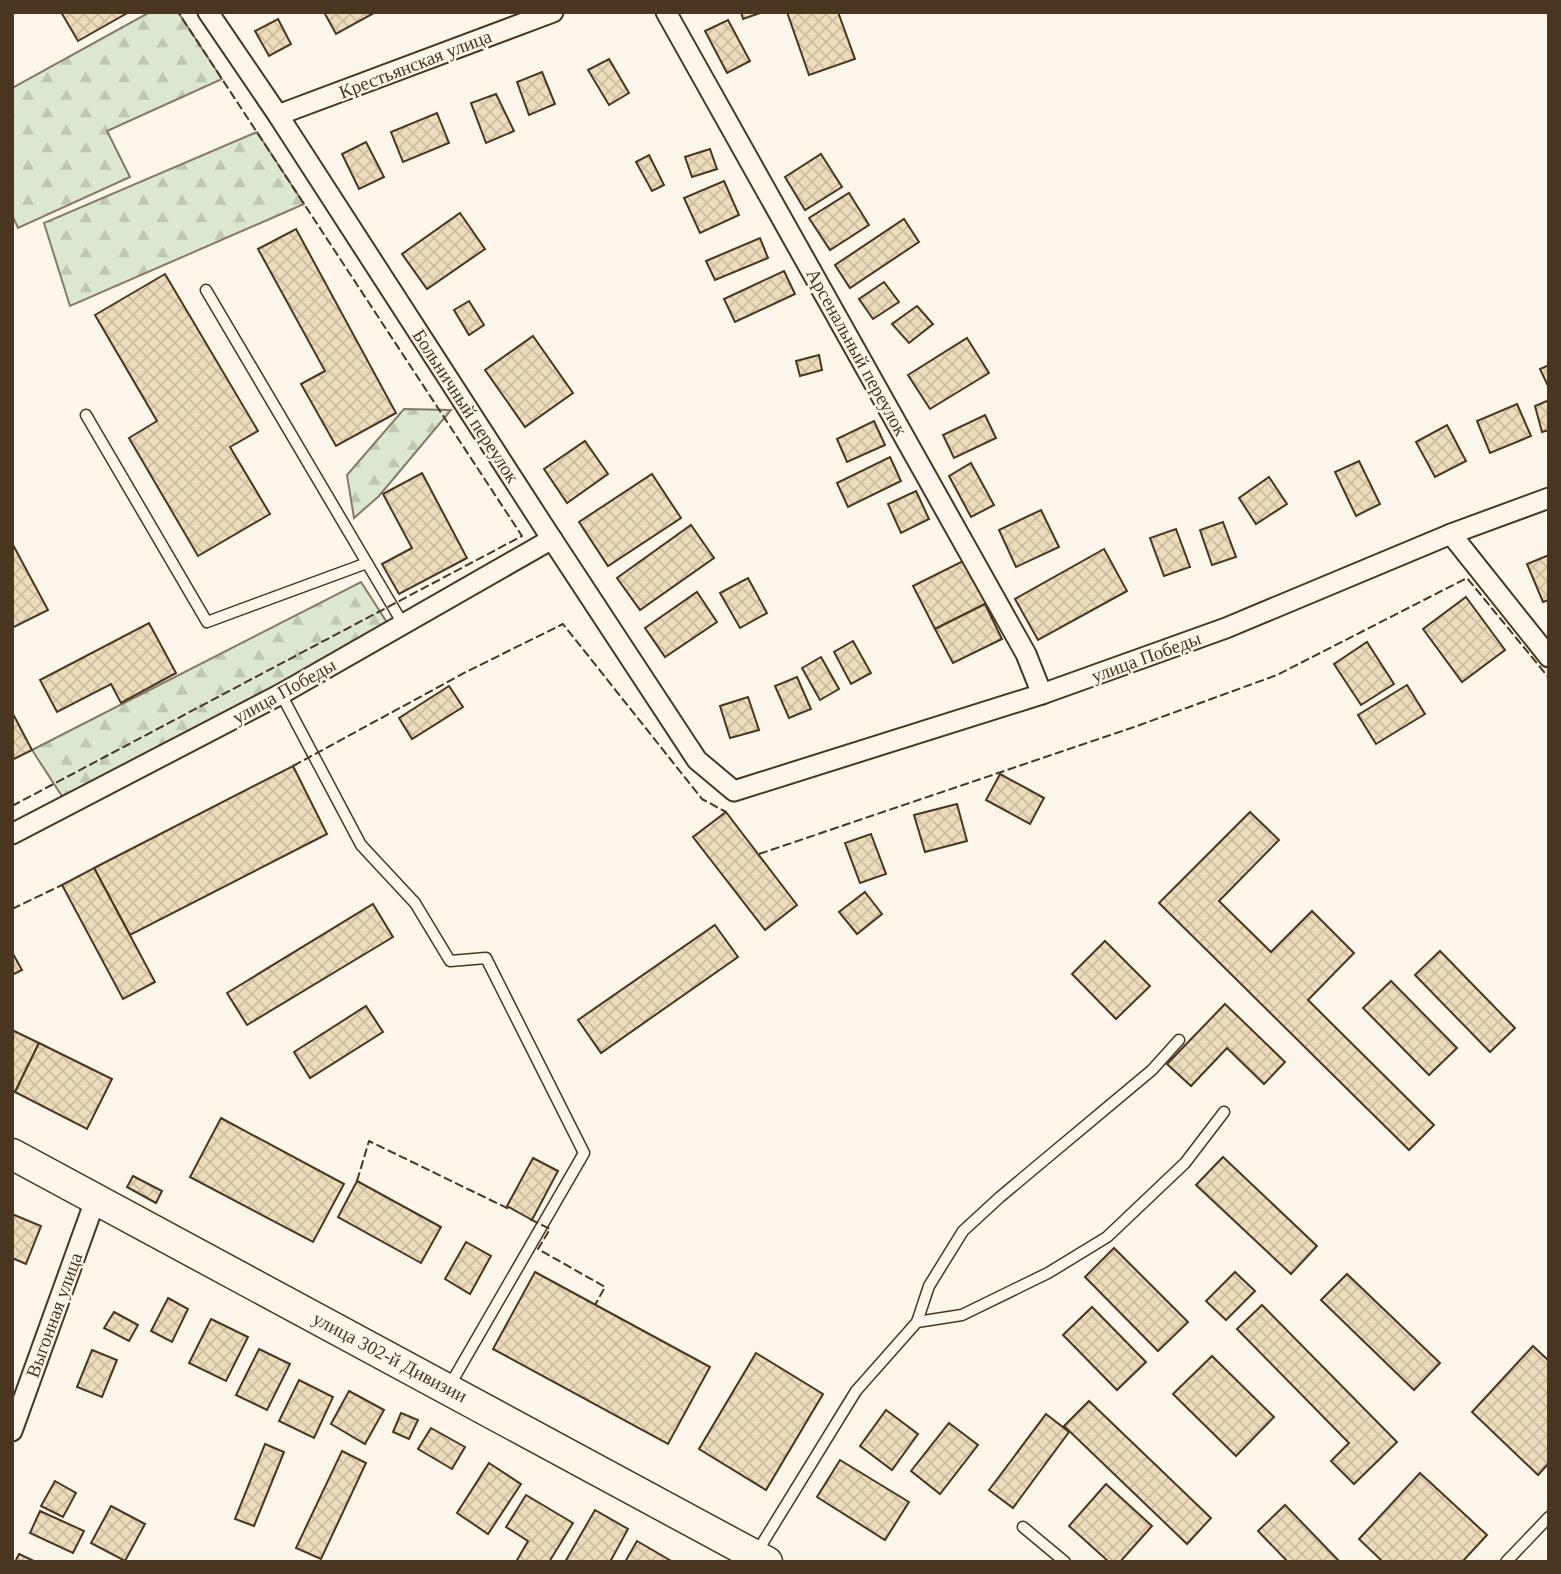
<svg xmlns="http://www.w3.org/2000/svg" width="1561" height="1574" font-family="Georgia,serif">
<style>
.forest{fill:url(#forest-firs);stroke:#887966;stroke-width:2}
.building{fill:url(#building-cross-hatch);stroke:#4a3520;stroke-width:2}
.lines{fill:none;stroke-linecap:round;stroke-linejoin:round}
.lane-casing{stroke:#4a3520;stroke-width:13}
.street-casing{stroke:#4a3520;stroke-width:23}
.primary-casing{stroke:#4a3520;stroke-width:33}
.lane{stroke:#fbf6e9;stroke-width:10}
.street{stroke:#fbf6e9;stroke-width:19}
.primary{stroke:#fbf6e9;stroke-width:30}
.fence{stroke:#4a3520;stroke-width:2;stroke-dasharray:9 3.5;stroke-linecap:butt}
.labels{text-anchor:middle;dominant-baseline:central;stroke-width:5;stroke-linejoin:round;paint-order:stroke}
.street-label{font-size:19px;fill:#4a3520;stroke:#fbf6e9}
</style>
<defs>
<pattern id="forest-firs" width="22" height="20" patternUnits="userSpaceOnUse" patternTransform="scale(1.75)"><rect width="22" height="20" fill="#dce7d0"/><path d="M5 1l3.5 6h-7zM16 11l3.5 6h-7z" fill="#bec7b2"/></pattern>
<pattern id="building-cross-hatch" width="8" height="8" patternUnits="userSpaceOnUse" patternTransform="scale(1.75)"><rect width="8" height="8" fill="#ecdcbc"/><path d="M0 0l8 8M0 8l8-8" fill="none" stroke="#ccbda1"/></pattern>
</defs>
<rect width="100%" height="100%" fill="#fbf6e9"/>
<g class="forest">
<path d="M150 12H178L222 79 107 131 130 177 18 228 12 215V88Z"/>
<path d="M257 132 304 204 70 306 44 223Z"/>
<path d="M404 409 451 410 379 496 354 518 347 475Z"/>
<path d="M361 582 388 624 69 807 32 750Z"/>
</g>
<g class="building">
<path d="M61 12H129L78 41Z"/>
<path d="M324 12H373L374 13 336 34Z"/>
<path d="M741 12H763L743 19Z"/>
<path d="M787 12H838L855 59 809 75Z"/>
<path d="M278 19 291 44 269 56 255 31Z"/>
<path d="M728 20 750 61 727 73 705 31Z"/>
<path d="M609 59 629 93 609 105 588 70Z"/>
<path d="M542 72 555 104 529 115 517 82Z"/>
<path d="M496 94 514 131 486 143 471 103Z"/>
<path d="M437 113 449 143 403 162 391 132Z"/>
<path d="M366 142 384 177 359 189 342 154Z"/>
<path d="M710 149 717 169 692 177 685 157Z"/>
<path d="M821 154 842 187 805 210 785 177Z"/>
<path d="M649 155 664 185 652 191 636 162Z"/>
<path d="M724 181 739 215 700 233 684 198Z"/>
<path d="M849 193 869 225 830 250 809 218Z"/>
<path d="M460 213 485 249 427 289 402 254Z"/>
<path d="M904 219 919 242 850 288 835 265Z"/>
<path d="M296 229 396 413 336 446 301 384 325 371 258 249Z"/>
<path d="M760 238 768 258 715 280 706 261Z"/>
<path d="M784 271 795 294 735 322 724 299Z"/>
<path d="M165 274 258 431 230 447 270 514 198 556 129 438 157 421 95 315Z"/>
<path d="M884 282 899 302 873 319 859 299Z"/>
<path d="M469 301 484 325 469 335 454 310Z"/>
<path d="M917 306 933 324 909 343 892 324Z"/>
<path d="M533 336 573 393 525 427 485 370Z"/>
<path d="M967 338 989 373 930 409 908 375Z"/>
<path d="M819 355 822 370 800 376 796 361Z"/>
<path d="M1549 365V388L1540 369Z"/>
<path d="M1549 400V430L1542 432 1535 406Z"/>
<path d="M1517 404 1531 436 1490 453 1477 421Z"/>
<path d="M985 415 996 438 954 458 943 435Z"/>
<path d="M874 421 885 445 847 462 837 439Z"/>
<path d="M1447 425 1466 461 1435 477 1416 442Z"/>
<path d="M585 441 608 474 567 503 544 469Z"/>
<path d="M890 457 901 481 848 507 837 483Z"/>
<path d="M1359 461 1380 504 1356 516 1335 472Z"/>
<path d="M971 463 994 505 971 517 949 476Z"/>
<path d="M422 473 467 558 399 594 382 564 412 548 383 494Z"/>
<path d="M652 474 681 518 608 566 579 522Z"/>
<path d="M1269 477 1287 504 1256 524 1239 498Z"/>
<path d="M916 491 929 519 901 533 888 504Z"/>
<path d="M1041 510 1059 547 1016 567 999 530Z"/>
<path d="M1223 522 1236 557 1212 565 1200 530Z"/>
<path d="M691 525 714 558 640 610 617 578Z"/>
<path d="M1176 529 1190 567 1164 576 1150 538Z"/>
<path d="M12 543 48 610 12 628Z"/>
<path d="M1104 549 1127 591 1038 640 1015 599Z"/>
<path d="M1549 555V600L1543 602 1527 564Z"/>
<path d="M967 559 989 602 935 629 913 586Z"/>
<path d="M748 578 767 613 740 628 720 593Z"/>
<path d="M697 592 717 622 665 657 645 628Z"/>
<path d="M1466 597 1505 650 1462 682 1423 629Z"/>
<path d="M985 604 1002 639 953 663 935 629Z"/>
<path d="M149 623 176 673 121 703 111 684 57 712 40 680Z"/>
<path d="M853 641 871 673 851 684 834 652Z"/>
<path d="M1367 642 1394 684 1361 705 1334 664Z"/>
<path d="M821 657 839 689 820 700 802 668Z"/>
<path d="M797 677 811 709 789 718 775 686Z"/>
<path d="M1407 685 1425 714 1376 744 1358 715Z"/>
<path d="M449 686 463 707 412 739 399 718Z"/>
<path d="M748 697 759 730 730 738 720 706Z"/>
<path d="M12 712 32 750 12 760Z"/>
<path d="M293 766 327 834 130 935 94 868Z"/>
<path d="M1000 774 1044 798 1030 824 986 800Z"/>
<path d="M957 804 967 841 925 852 914 815Z"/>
<path d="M726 812 797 905 765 930 693 837Z"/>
<path d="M1250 812 1279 840 1219 901 1271 952 1312 911 1354 953 1308 1000 1434 1125 1409 1150 1159 903Z"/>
<path d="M871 834 886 874 860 883 845 843Z"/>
<path d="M94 868 155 982 123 999 62 885Z"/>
<path d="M865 892 882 914 857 934 839 912Z"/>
<path d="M373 904 393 937 247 1025 227 993Z"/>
<path d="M715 925 738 957 601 1053 578 1020Z"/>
<path d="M1105 941 1150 986 1116 1019 1072 974Z"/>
<path d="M1440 951 1515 1028 1490 1052 1415 975Z"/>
<path d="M12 952 22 970 12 975Z"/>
<path d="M1391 981 1457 1048 1429 1075 1363 1008Z"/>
<path d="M1225 1004 1285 1062 1264 1084 1227 1048 1191 1086 1167 1064Z"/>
<path d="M366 1006 383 1032 310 1078 294 1052Z"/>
<path d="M12 1030 39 1043 15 1092 12 1090Z"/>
<path d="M39 1043 112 1079 87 1129 15 1092Z"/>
<path d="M221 1118 344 1184 313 1242 190 1177Z"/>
<path d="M1223 1157 1317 1246 1291 1274 1196 1185Z"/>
<path d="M533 1158 558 1171 532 1220 507 1206Z"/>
<path d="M133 1176 162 1191 156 1203 127 1187Z"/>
<path d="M357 1181 441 1227 421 1263 338 1217Z"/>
<path d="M12 1214 41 1226 26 1264 12 1258Z"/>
<path d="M466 1242 491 1256 470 1294 445 1279Z"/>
<path d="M1114 1248 1188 1322 1158 1351 1085 1277Z"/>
<path d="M535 1272 710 1367 668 1444 493 1349Z"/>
<path d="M1235 1272 1255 1291 1226 1320 1206 1301Z"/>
<path d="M1347 1274 1440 1363 1414 1390 1321 1300Z"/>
<path d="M168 1298 188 1309 172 1342 151 1331Z"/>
<path d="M1262 1305 1397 1442 1354 1484 1331 1461 1349 1443 1237 1329Z"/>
<path d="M1092 1307 1146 1362 1117 1390 1063 1335Z"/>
<path d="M114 1312 138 1325 129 1341 104 1328Z"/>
<path d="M211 1319 248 1337 226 1381 189 1363Z"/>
<path d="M1533 1346 1549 1361V1463L1538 1475 1472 1412Z"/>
<path d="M259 1349 290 1364 267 1410 236 1395Z"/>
<path d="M92 1350 117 1360 102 1397 77 1387Z"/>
<path d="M756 1353 823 1394 766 1490 699 1449Z"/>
<path d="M1212 1356 1274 1417 1236 1456 1173 1394Z"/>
<path d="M299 1380 333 1397 314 1438 279 1421Z"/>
<path d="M349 1391 384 1410 365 1444 331 1424Z"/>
<path d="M1089 1401 1211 1518 1187 1544 1064 1426Z"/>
<path d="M886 1410 918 1434 892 1470 860 1446Z"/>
<path d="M401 1413 418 1420 409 1439 393 1432Z"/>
<path d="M1046 1414 1069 1432 1013 1508 989 1490Z"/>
<path d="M949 1423 978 1445 940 1494 911 1471Z"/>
<path d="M431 1428 465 1447 452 1469 418 1449Z"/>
<path d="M265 1444 284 1452 254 1526 235 1519Z"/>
<path d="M342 1451 366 1463 321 1559 296 1548Z"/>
<path d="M840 1460 909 1502 885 1540 817 1497Z"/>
<path d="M489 1463 521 1484 488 1534 457 1513Z"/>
<path d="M1420 1473 1487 1535 1462 1562H1383L1359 1539Z"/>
<path d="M55 1481 76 1493 63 1517 41 1506Z"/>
<path d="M1106 1484 1152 1526 1120 1562H1109L1069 1526Z"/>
<path d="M526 1495 573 1523 549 1562H516L528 1541 506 1527Z"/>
<path d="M1285 1505 1340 1562H1288L1258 1531Z"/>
<path d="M111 1506 145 1524 125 1561 91 1543Z"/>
<path d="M595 1510 628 1529 610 1562H565Z"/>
<path d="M40 1511 84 1531 73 1553 30 1533Z"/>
<path d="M637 1541 673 1562H625Z"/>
<path d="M19 1554 36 1562H15Z"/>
</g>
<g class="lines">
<g class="lane-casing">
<g id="lane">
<path d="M206 290 403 624"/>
<path d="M86 415 207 622 367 563"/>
<path d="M281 694 361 845 415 903 450 961 486 958 584 1153 450 1385"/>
<path d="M917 1322 929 1286 963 1231 1000 1197 1152 1070 1179 1040"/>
<path d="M1023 1527 1065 1562"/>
<path d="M757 1552 856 1391 917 1322 962 1315 1048 1273 1107 1237 1185 1163 1224 1112"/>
<path d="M1506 1562 1549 1517"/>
</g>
</g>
<g class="street-casing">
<g id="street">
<path d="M208 12 278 115 546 530 697 760 734 791 1042 694 1226 628 1451 534 1549 498"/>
<path d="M666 12 1026 654 1042 694"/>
<path d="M278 115 553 12"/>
<path d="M1451 534 1549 657"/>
<path d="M12 834 281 694 552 539"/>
<path d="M12 1431 96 1198"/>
</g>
</g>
<g class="primary-casing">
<path id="primary" d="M12 1154 767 1562"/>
</g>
<use href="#lane" class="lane"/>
<use href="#street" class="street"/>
<use href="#primary" class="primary"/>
<g class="fence">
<path d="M293 766 466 672 563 624 702 799 726 812"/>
<path d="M12 806 522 536 178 12"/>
<path d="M759 854 1137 726 1277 675 1467 578 1549 678"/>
<path d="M12 909 62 885"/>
<path d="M357 1181 369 1141 511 1210"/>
<path d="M530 1219 550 1229 538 1249 605 1287 595 1305"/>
</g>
</g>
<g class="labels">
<g class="street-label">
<text transform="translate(415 64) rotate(-21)">Крестьянская улица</text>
<text transform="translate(857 352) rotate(61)">Арсенальный переулок</text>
<text transform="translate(466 406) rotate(57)">Больничный переулок</text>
<text transform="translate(1146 657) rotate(-20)">улица Победы</text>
<text transform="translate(284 691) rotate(-29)">улица Победы</text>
<text transform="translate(54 1315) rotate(-70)">Выгонная улица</text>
<text transform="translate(390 1357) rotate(28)">улица 302-й Дивизии</text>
</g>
</g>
<rect width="1561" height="1574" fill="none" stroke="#4a3520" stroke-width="28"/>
</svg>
